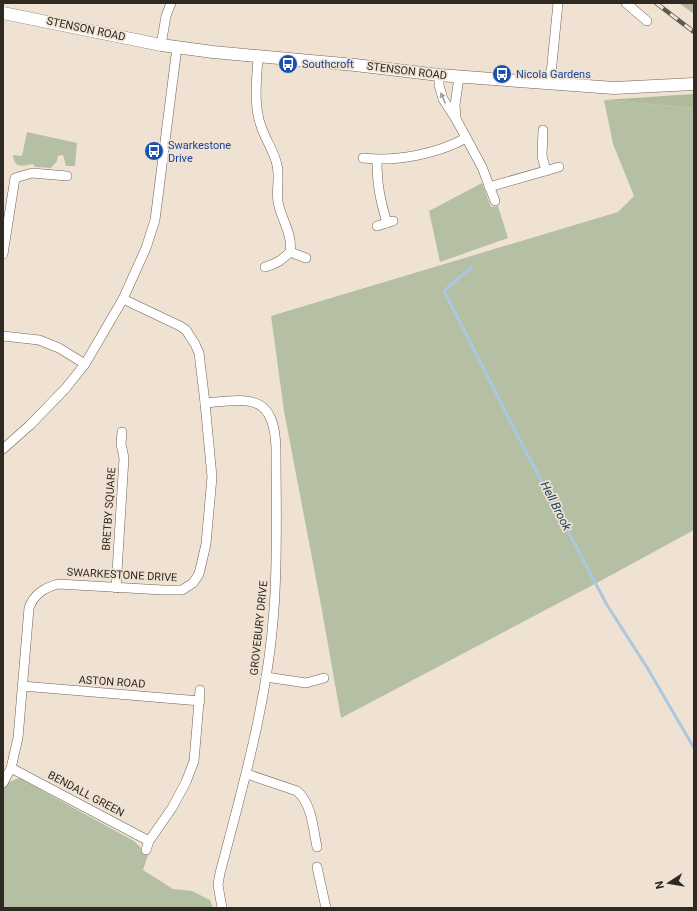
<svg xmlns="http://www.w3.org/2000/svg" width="697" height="911" font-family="Roboto,sans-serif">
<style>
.green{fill:#b5bfa4}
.forest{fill:#b0bb9c}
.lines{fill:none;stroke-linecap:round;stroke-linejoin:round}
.stream{stroke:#acc7e0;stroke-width:3}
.minor-casing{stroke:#6f6255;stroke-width:10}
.tertiary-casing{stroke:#6f6255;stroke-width:13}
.minor{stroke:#fff;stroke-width:9}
.tertiary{stroke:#fff;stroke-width:12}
.rail-casing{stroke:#605950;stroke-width:4.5}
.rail{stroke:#f0e2d2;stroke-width:3;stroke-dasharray:9;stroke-linecap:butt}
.oneway{fill:#a19f9c}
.labels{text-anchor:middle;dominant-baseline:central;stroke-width:3.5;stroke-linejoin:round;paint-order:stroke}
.street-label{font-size:11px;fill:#2e2923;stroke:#f0e2d2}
.transit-label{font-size:11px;fill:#164399;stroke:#f0e2d2;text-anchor:start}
.water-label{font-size:12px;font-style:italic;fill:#143f61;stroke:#f0e2d2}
</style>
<rect width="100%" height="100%" fill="#f0e2d2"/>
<g class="green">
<path d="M604 100 694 108V530L591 586 341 718 321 605 284 411 271 316 618 212 634 196 613 144Z"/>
<path d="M27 132 77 143 75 166H66L63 155 58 156 57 161 51 168 35 167 33 164C23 166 14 169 13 155L22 156Z"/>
<path d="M482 183 491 207 498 206 508 238 440 262 429 211Z"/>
<path d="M19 778 134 841 148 855 143 870 173 889 192 891 210 900 213 908H3V788L9 782Z"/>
</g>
<g class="forest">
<path d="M679 3H694V14Z"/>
<path d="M694 94V108L604 100Z"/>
</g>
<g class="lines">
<path class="stream" d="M472 267 445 290V293L524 448 607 605 648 669 694 748"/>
<g class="minor-casing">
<g id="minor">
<path d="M626 3 647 21"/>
<path d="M161 45 166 16 171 3"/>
<path d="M258 56C257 78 253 104 261 126 265 139 274 151 277 165 280 177 276 190 278 202 281 219 293 234 290 252"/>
<path d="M439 75V85L443 99 456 119 482 167 495 201"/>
<path d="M550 84 558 3"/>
<path d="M456 119 455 105 459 77"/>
<path d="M543 130 542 156 546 171"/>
<path d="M363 158C396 162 437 154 466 138"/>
<path d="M377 160C377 185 380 199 387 223"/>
<path d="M489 187 559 167"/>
<path d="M377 226 393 221"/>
<path d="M3 254 15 178 32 173 67 176"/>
<path d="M265 267C276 264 282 260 290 252L306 258"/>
<path d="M3 336 39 340 59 348 85 364"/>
<path d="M205 403C249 399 274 393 276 448 276 501 278 555 274 609 268 699 243 786 220 873L218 885 222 908"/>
<path d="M3 449 30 425 65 389 85 364 123 299 146 248 155 220 177 47"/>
<path d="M116 588 124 458 121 444 122 432"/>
<path d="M266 677 306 683 324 678"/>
<path d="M22 686 200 701"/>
<path d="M11 768 149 841"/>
<path d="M247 774 297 791C312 804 313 828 317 847"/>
<path d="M3 783 11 768 18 738 29 608C34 594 44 588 58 584L163 590H182L193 583 199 574 206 544 212 477 205 403 199 353 195 344 186 330 180 326 123 299"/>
<path d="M146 850 149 841 172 808 186 782 194 761 200 690"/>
<path d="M317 867 326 908"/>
</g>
</g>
<g class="tertiary-casing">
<path id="tertiary" d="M3 13 161 45 213 52 355 65 439 75 614 88 694 84"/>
</g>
<use href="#minor" class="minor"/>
<use href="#tertiary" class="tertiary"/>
<g class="rail-casing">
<path id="rail" d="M656 3 694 32"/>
</g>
<use href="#rail" class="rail"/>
</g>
<defs><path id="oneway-solid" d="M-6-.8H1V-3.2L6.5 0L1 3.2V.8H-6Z"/></defs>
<use class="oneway" href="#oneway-solid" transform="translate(443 98) rotate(-113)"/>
<defs>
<g id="bus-disc" transform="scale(1)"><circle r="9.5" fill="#1a4fb4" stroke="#f0e2d2"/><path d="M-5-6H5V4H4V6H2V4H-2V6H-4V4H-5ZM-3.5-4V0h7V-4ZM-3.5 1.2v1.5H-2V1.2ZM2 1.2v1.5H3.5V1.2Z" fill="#fff"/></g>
</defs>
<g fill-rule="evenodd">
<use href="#bus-disc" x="288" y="64"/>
<use href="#bus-disc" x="502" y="74"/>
<use href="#bus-disc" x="154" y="151"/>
</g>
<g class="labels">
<g class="street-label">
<text transform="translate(86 29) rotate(12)">STENSON ROAD</text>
<text transform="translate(407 71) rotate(7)">STENSON ROAD</text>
<text transform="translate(109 509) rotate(-86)">BRETBY SQUARE</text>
<text transform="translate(122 575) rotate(3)">SWARKESTONE DRIVE</text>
<text transform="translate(259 628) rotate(-84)">GROVEBURY DRIVE</text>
<text transform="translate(112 682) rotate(4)">ASTON ROAD</text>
<text transform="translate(86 794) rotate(28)">BENDALL GREEN</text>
</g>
<g class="transit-label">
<text x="302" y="64">Southcroft</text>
<text x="516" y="74">Nicola Gardens</text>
<text x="168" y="145">Swarkestone<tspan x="168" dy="13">Drive</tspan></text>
</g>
<g class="water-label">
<text transform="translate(556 506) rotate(63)">Hell Brook</text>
</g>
</g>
<rect width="697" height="911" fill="none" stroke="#2e2923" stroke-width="8"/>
<g transform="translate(669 883) rotate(258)" stroke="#f0e2d2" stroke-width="3" paint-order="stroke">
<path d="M0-3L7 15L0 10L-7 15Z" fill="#2e2923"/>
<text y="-6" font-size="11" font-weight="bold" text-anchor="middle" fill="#2e2923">N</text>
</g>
</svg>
